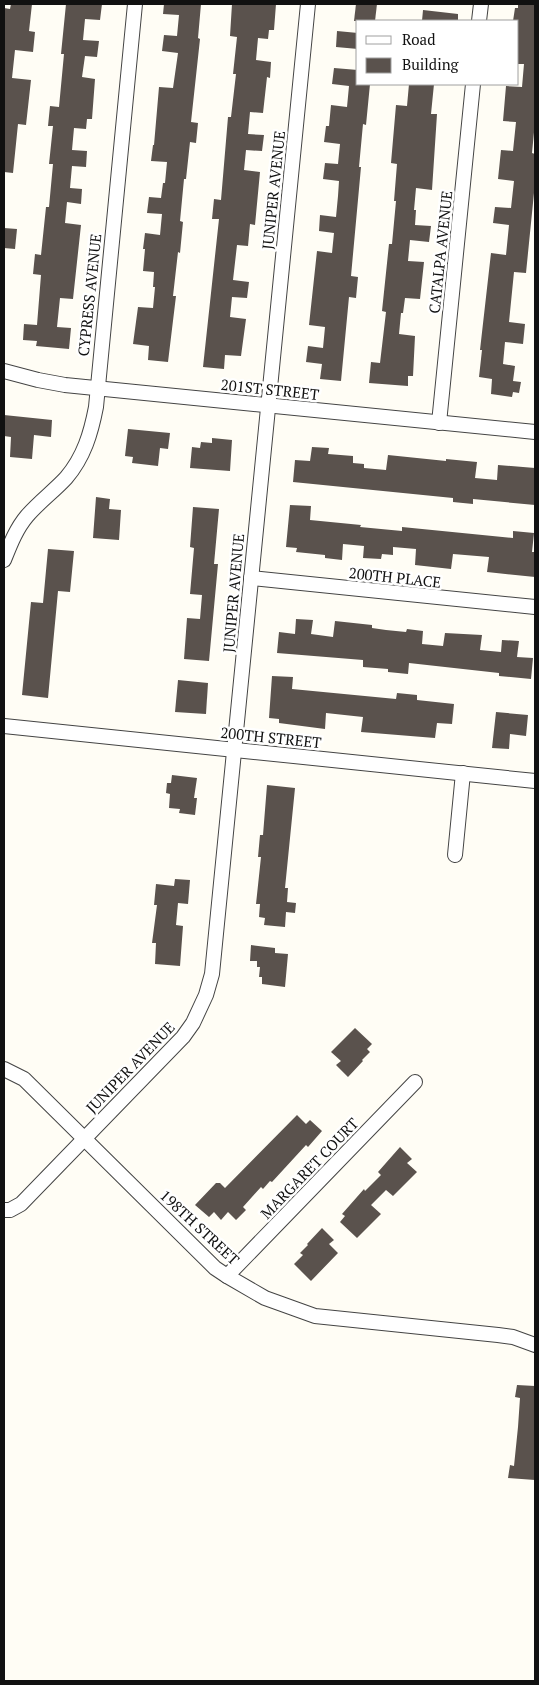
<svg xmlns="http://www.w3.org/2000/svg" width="539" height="1685" font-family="'PT Serif',serif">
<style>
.building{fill:#5a524d}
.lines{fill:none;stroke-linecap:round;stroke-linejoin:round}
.minor-casing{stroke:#444;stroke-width:16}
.minor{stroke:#fff;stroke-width:14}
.labels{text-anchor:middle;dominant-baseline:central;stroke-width:5;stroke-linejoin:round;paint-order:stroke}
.street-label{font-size:15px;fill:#111;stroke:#fff}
</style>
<rect width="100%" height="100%" fill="#fffdf5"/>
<g class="building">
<path d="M11 4H32L29 31 35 32 33 52 15 50 12 78 31 80 26 125 18 124 13 173 4 172V8L10 9Z"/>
<path d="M66 4H102L100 20 85 19 83 40 99 41 97 57 85 56 82 77 95 79 92 119H87L86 129 74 128 72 150 87 151 86 167 72 166 70 188 82 189 81 204 67 202 65 223 81 225 73 299 60 298 57 327 71 328 69 349 36 346 37 341 23 340 24 324 37 325 41 275 33 274 35 254 41 255 46 207H49L53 164H49L53 126H48L50 106 59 107 64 54H61Z"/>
<path d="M164 4H201L198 38 200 39 191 122 198 123 196 143 190 142 186 179H184L180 221 183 222 180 253 178 252 173 296H176L168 362 148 360 149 346 133 344 138 307 153 308 155 287H153L154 272 143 271 145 249H143L145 233 160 235 162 214 147 213 149 197 161 198 163 183H165L167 162 151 161 153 145H154L159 87 173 88 178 53 162 51 164 35 177 36 179 15 163 14Z"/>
<path d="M232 4H276L274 30H269L268 39 258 38 256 60 271 62 270 78 267 77 263 113 250 112 248 134 264 135 262 151 246 150 244 170 260 172 255 225 250 224 248 246 237 245 233 280 249 282 247 298 232 297 230 317 246 319 241 356 225 355 224 369 203 367 219 219H212L214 199 221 200 228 117H231L236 74H233L237 37 230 36Z"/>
<path d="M356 4H377L375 21H354Z"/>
<path d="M518 4H535V122L532 153 535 154V183L526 273 514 272 509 322 525 324 523 344 505 342 503 364 515 366 513 381 521 382 519 393 513 392 512 397 491 394 492 379 479 377 482 350H480L491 253 506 255 509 225 493 223 495 207 511 208 514 181 498 179 501 150 513 151 516 122 503 121 506 86 522 87 524 64H518V21H513L515 8H518Z"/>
<path d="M423 10 458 14V21H422Z"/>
<path d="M337 31 358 33V49L336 47Z"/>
<path d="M334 68 358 70V84H370L366 125 363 124 359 167H361L351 276 358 277 356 298 349 297 341 381 320 379 322 364 306 362 308 346 323 348 325 327 309 325 317 251 332 253 334 233 319 231 320 215 336 217 338 196 339 181 323 179 325 163 338 164 340 144 324 142 326 126H329L331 105 347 107 349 86 332 84Z"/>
<path d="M409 84H434L431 114H437L432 190 416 188 414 210H416L415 225 431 226 429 242 410 240 408 261 424 262 420 299 405 298 403 313H401L399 334 415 336 413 376H408V386L369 383 371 362 380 363 386 312 382 311 389 244H392L396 201H394L397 164 391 163 396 105 407 106Z"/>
<path d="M4 228 17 229 15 249 4 248Z"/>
<path d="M4 415 52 420 51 437 34 435 32 459 10 457 11 437 4 436Z"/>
<path d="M128 429 170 433 168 449 160 448 158 466 132 463 133 457 125 456Z"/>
<path d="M212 438 232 440 230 471 190 468 192 447 200 448 201 442 212 443Z"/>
<path d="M312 447 329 448 328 454 353 456V463L364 464V468L386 470 388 455 446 461V459L477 462 475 478 497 480 498 465 535 468V505L473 499V504L453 502V498L293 482 295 460 310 461Z"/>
<path d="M96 497 110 499 109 509 121 510 119 540 93 538Z"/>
<path d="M290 505 311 506 310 520 361 525 360 527 402 531V527L513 538V531L534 533 532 552H535V577L487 572 489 557 453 554 451 569 415 565 416 549 393 547V555L382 554 381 559 363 558 364 546 343 544 342 560 325 558V555L296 552 297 548 286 547Z"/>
<path d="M193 507 219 509 214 564H218L209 661 184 659 187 618 200 619 202 595 190 594 194 548 190 547Z"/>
<path d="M48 549 74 551 70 592 58 591 48 698 22 695 31 602 43 603Z"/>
<path d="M296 619 313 620 311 634 333 637 335 621 372 625V628L386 630 406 632 407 629 423 631 422 644 443 646 445 633 482 635 480 650 501 652 502 640 519 641 517 657 533 658 531 679 499 676V673L409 663 408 674 388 672V669L363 667V660L277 653 279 632 295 634Z"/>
<path d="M272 676 293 677 292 689 396 699 397 693 417 695V700L454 704 452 724 437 723 435 738 361 732 363 717 326 713 325 729 279 723V719L269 718Z"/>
<path d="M178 680 208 683 206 714 175 712Z"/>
<path d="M496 712 528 715 526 736 510 734 509 749 492 748Z"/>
<path d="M172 775 197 778 194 798H197L195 815 179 813 180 809 169 808 170 794 166 793 167 783H171Z"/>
<path d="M267 785 295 788 285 888H288L287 902 296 903 295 913 286 912 285 927 264 925 265 918 259 917 260 904H256L261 857H258L260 835H263Z"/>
<path d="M175 879 190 880 188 904 178 903 176 925 183 926 180 966 155 964 156 943H152L157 905H154L156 884 174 886Z"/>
<path d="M251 945 275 948V953L288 954 285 987 262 984V977H259L260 967H257V961H250Z"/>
<path d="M355 1028 372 1044 367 1049 370 1052 362 1060 363 1061 348 1077 336 1065 341 1061 331 1052Z"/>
<path d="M297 1115 306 1124 310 1120 322 1131 308 1147 306 1145 272 1182 270 1181 263 1189 261 1187 243 1207 246 1210 236 1220 228 1212 221 1220 214 1212 209 1217 195 1205 216 1183H220L225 1188Z"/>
<path d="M400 1147 412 1159 407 1163 417 1172 393 1196 386 1190 371 1205 381 1214 357 1238 340 1222 345 1216 342 1214 364 1189 365 1191 381 1175 378 1172Z"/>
<path d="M322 1228 334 1240 329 1244 338 1253 311 1281 294 1264 303 1255 300 1253 308 1245 307 1244Z"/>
<path d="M517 1385 535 1386V1480L508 1478 510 1465 514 1466 518 1427 520 1398 515 1397Z"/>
</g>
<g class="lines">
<g class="minor-casing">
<g id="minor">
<path d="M479 21 481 4"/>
<path d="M4 371 38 380 65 385 535 432"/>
<path d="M439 423 473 84"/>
<path d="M4 560C10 545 16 529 27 516 39 502 54 491 66 478 84 457 91 433 96 407L135 4"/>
<path d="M251 578 535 607"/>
<path d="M4 726 535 781"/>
<path d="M455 855 463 773"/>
<path d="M4 1069 24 1079 215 1268 227 1276 265 1298 315 1316 498 1335 513 1337 535 1345"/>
<path d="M4 1210H10L21 1204 183 1037 193 1023 206 995 212 974 308 4"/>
<path d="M227 1276 415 1082"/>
</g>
</g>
<use href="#minor" class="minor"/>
</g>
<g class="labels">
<g class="street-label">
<text transform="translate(273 190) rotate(-84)">JUNIPER AVENUE</text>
<text transform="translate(440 252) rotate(-84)">CATALPA AVENUE</text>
<text transform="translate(89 295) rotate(-84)">CYPRESS AVENUE</text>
<text transform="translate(270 389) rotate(6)">201ST STREET</text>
<text transform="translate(395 577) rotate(6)">200TH PLACE</text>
<text transform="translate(233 593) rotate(-85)">JUNIPER AVENUE</text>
<text transform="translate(271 737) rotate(6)">200TH STREET</text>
<text transform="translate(130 1067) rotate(-46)">JUNIPER AVENUE</text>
<text transform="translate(309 1168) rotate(-46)">MARGARET COURT</text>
<text transform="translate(200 1227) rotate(43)">198TH STREET</text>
</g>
</g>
<rect width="539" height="1685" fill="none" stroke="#111111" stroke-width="10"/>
<rect x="356" y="20" width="162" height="65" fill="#ffffff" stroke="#a0a0a0"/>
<rect x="366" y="36" width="25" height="8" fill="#ffffff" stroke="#a0a0a0"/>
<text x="402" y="45" font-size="15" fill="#111111">Road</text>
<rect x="366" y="58" width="25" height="15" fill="#5a524d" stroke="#a0a0a0"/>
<text x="402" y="70" font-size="15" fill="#111111">Building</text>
</svg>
